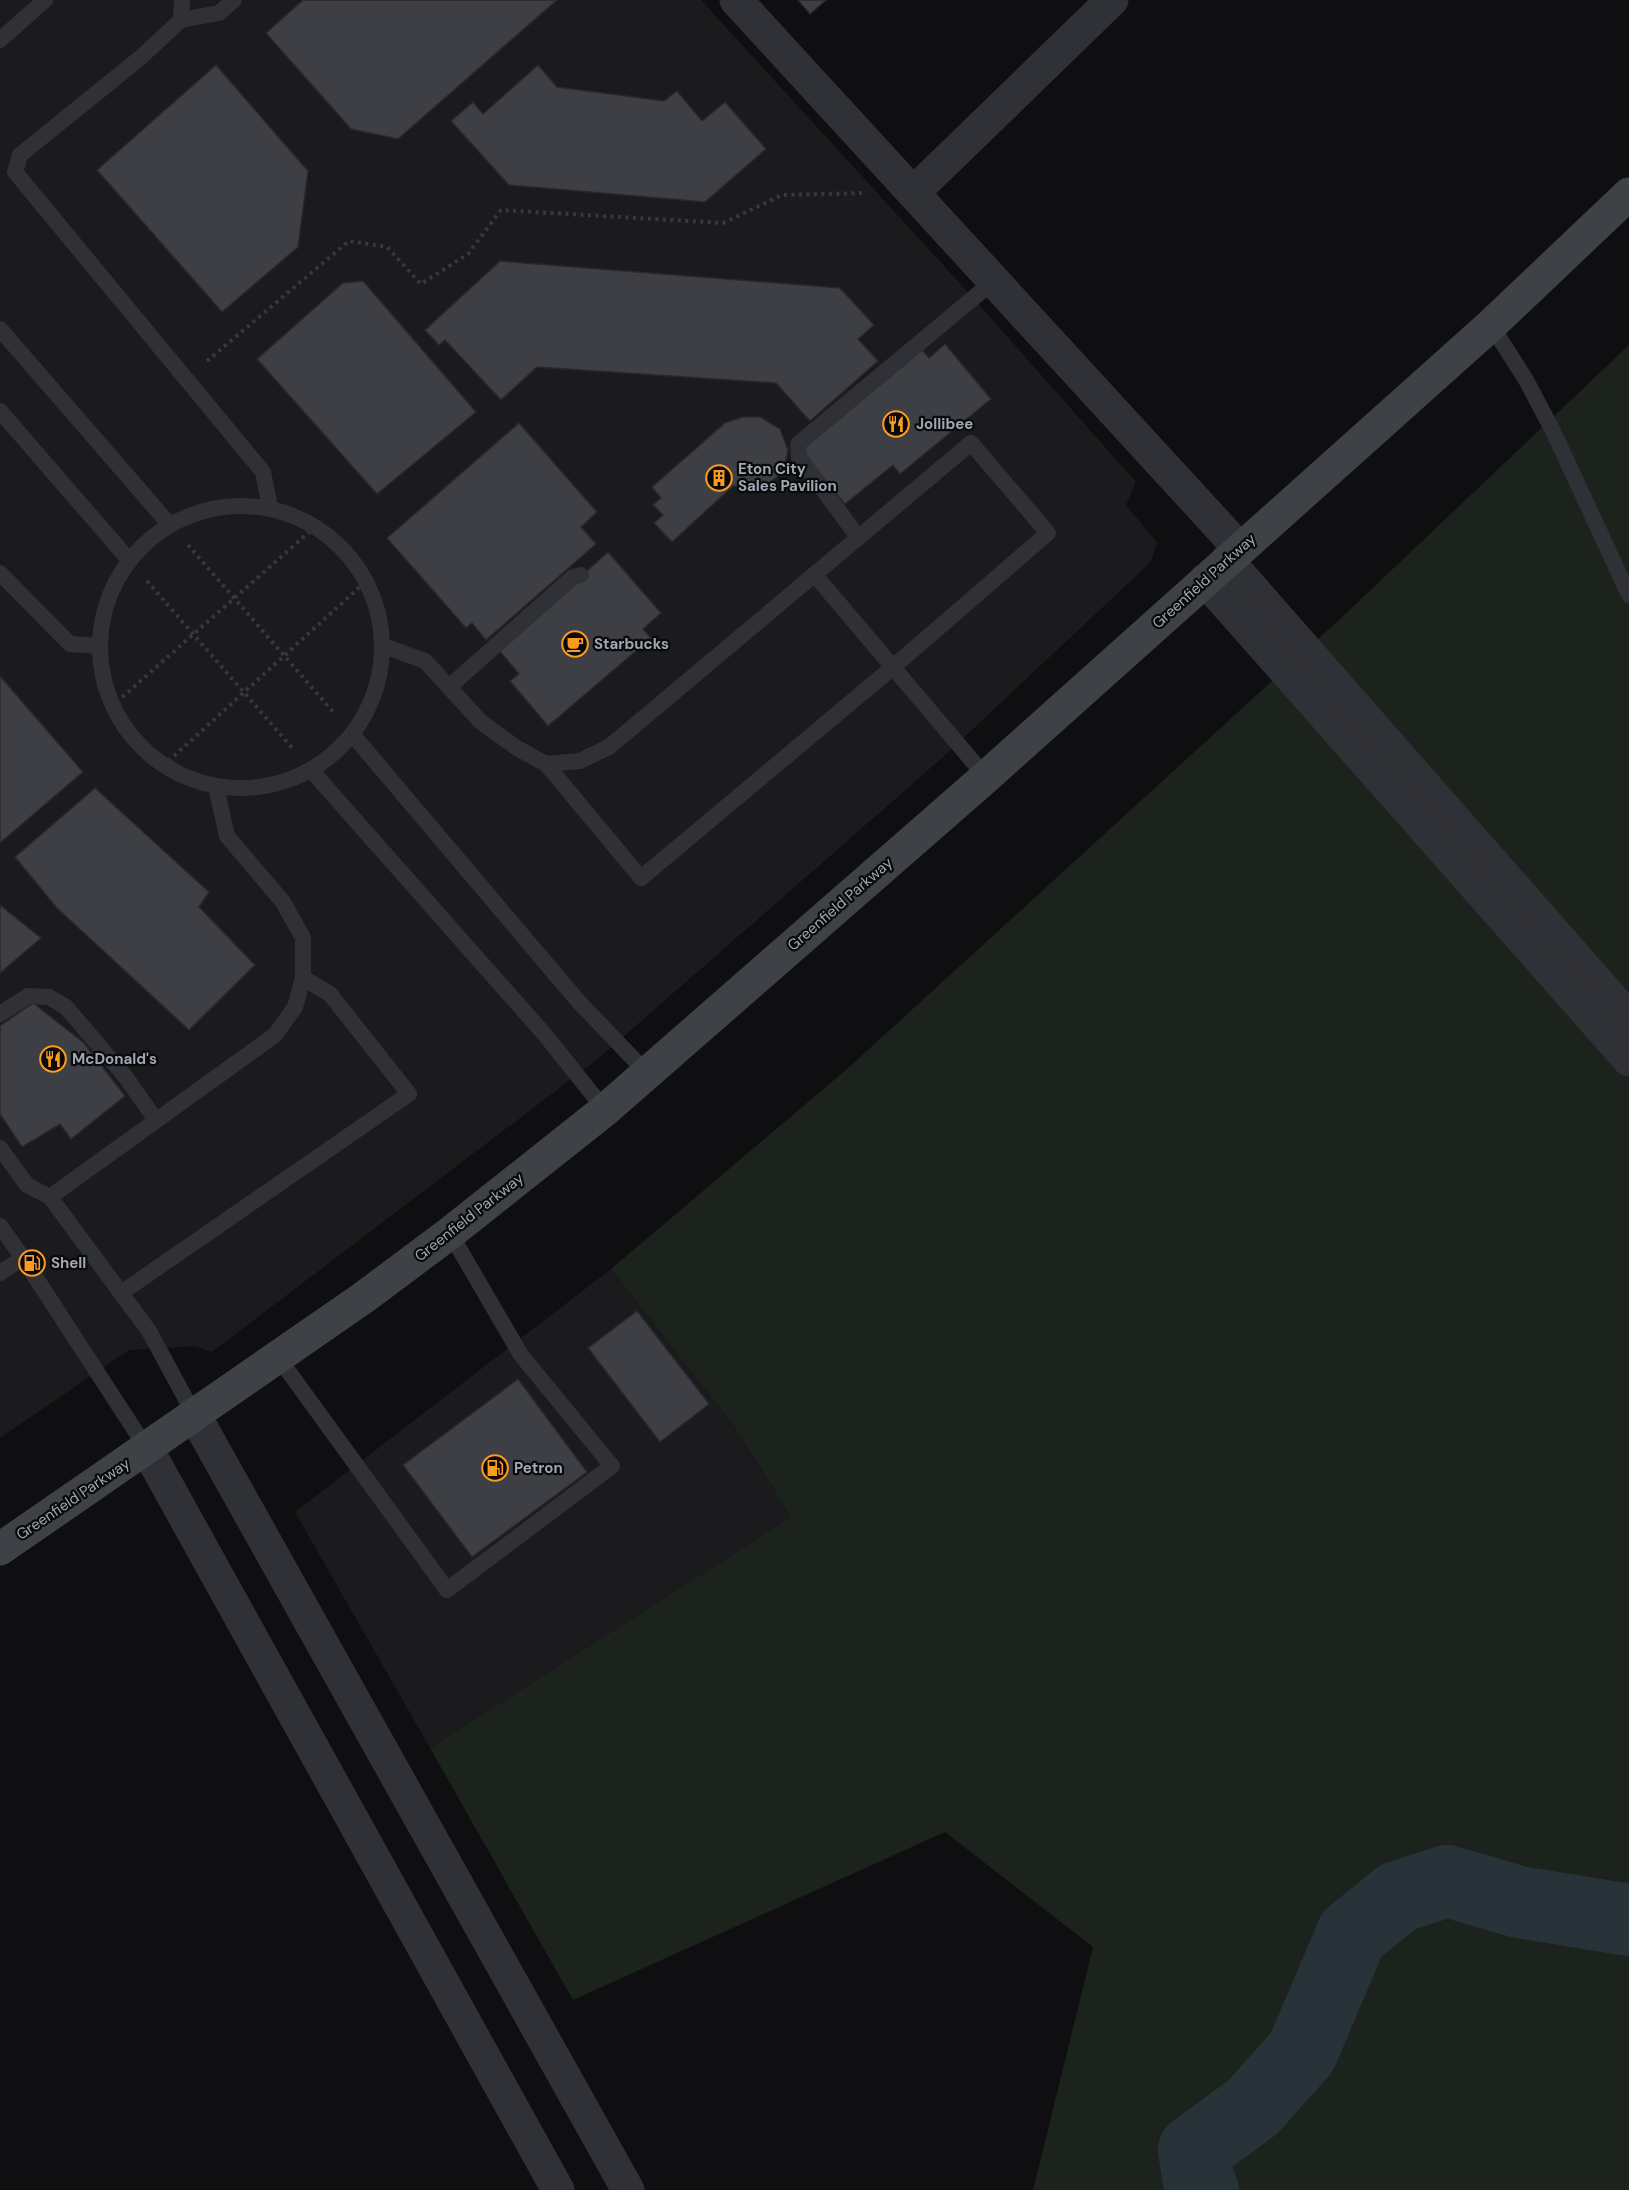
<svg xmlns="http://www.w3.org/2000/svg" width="1629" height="2190" font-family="'DM Sans',sans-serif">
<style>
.built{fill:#1b1b1e}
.green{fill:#1b231c}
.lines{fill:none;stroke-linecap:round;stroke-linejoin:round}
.river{stroke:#283339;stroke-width:72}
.building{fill:#3e3f44;stroke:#29292d;stroke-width:1.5}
.path{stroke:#36393d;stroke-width:4;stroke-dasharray:3 4.5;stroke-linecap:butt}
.lane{stroke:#303136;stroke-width:16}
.street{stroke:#303136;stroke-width:33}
.secondary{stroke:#3e4146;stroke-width:33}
.labels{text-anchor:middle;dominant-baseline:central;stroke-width:4.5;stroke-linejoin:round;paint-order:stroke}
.poi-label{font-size:15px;font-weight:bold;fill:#9fa7b2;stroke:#0a0a0c;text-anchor:start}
.street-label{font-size:15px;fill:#9fa7b2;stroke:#0a0a0c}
</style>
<rect width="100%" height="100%" fill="#0f0f11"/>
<g class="built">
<path d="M0 0H701L966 290 1136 482 1126 505 1157 542 1151 562 942 758 599 1058 212 1352 195 1346 129 1350 0 1438Z"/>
<path d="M611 1269 736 1429 791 1517 430 1748 295 1512Z"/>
</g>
<path class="green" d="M1629 345V2190H1033L1093 1947 945 1832 573 2000 430 1748 791 1517 736 1429 611 1269 847 1069 1340 619Z"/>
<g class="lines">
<path class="river" d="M1203 2190 1200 2188 1194 2150 1253 2107 1302 2052 1352 1934 1398 1897 1447 1881 1519 1902 1629 1920"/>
</g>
<g class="building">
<path d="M303 0H557L398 139 351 129 266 33Z"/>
<path d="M798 0H826L810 14Z"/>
<path d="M216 65 308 171 298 247 222 312 97 170Z"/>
<path d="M538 65 557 87 664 101 677 91 702 121 725 102 766 149 705 202 509 185 451 121 473 102 483 114Z"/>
<path d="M500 261 840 288 874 325 858 339 878 361 810 421 776 383 537 367 501 400 445 340 439 345 425 330Z"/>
<path d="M363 281 476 412 377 494 257 359 343 283Z"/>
<path d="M945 344 991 399 900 474 893 465 845 504 800 450 922 350 929 358Z"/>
<path d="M743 417H760L780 429 788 450 783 472 768 484 752 487 733 486 672 542 654 523 663 515 653 505 661 498 652 487 725 423Z"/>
<path d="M519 423 597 512 581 527 596 544 486 640 472 623 466 628 387 538Z"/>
<path d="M608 552 661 613 643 629 651 638 548 726 510 681 519 674 499 650Z"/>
<path d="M0 676 83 772 1 842H0Z"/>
<path d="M95 788 209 892 199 907 255 965 189 1030 57 908 15 857Z"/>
<path d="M0 905 41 938 0 973Z"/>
<path d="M33 1003 84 1043 125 1096 71 1139 60 1124 22 1147 0 1114V1026Z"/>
<path d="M637 1311 709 1404 660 1442 588 1348Z"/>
<path d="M518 1379 587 1472 472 1557 403 1465Z"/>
</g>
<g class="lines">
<g class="path">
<path d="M207 361 349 241 387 247 421 284 468 254 501 210 723 223 782 195 862 193"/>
<path d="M188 545 334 713"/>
<path d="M147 581 294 750"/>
<path d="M111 707 315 527"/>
<path d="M163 766 363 584"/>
</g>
<g class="lane">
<path d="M234 0 219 13 181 20 140 58 20 155 15 172 263 472 270 507"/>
<path d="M181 20 182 0"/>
<path d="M0 40 45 0"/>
<path d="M1491 325 1526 380 1553 431 1629 595"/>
<path d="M0 329 170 525"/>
<path d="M0 411 129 560"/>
<circle cx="241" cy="647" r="141"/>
<path d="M858 537 799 457 798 444 995 280"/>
<path d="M0 573 70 644 99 646"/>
<path d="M814 574 986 777"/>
<path d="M384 646 425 661 481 722 517 748 546 764 641 878 892 668 1048 533 971 443 609 747 580 761 546 764"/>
<path d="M449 687 573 577 581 575"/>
<path d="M352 734 578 1001 646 1072"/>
<path d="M311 770 546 1036 605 1110"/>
<path d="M0 1014 28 996 49 997 66 1007 125 1076 156 1120"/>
<path d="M0 1148 27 1185 50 1197 149 1331 195 1416"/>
<path d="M50 1197 275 1035 295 1007 303 978V938L283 902 227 836 216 787"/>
<path d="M0 1226 23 1258 147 1449"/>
<path d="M0 1273 23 1258"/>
<path d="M121 1293 409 1094 330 994 303 978"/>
<path d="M278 1357 447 1590 612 1466 521 1355 450 1233"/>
</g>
<g class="street">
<path d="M736 0 1239 548"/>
<path d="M914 192 1112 0"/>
<path d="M1227 560 1629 1018"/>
<path d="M1205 580 1629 1060"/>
<path d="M195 1416 628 2190"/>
<path d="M147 1449 558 2190"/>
</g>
<path class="secondary" d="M0 1549 363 1298 450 1233 605 1110 986 777 1491 325 1629 194"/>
</g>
<defs>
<g id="restaurant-ring" transform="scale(1.35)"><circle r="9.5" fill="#0a0a0c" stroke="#fa9c1d" stroke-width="1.5"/><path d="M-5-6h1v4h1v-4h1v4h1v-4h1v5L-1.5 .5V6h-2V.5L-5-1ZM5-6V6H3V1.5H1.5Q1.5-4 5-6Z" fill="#fa9c1d"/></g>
<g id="building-ring" transform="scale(1.35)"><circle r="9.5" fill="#0a0a0c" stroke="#fa9c1d" stroke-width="1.5"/><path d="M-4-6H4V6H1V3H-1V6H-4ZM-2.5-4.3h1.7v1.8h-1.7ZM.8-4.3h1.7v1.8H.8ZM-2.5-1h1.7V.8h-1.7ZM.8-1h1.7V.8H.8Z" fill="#fa9c1d"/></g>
<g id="cafe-ring" transform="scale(1.35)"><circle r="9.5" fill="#0a0a0c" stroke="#fa9c1d" stroke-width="1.5"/><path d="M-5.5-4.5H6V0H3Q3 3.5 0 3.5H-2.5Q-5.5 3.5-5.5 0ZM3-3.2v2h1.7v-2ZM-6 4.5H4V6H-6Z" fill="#fa9c1d"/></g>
<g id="fuel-ring" transform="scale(1.35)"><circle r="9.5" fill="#0a0a0c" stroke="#fa9c1d" stroke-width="1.5"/><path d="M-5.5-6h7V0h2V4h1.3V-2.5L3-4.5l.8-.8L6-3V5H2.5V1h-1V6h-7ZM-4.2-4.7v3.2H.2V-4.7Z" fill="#fa9c1d"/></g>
</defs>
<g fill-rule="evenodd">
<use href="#restaurant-ring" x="896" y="424"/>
<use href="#building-ring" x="719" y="478"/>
<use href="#cafe-ring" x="575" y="644"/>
<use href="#restaurant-ring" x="53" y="1059"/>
<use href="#fuel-ring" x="32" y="1263"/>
<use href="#fuel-ring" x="495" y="1468"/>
</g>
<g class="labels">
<g class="poi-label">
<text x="916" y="424">Jollibee</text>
<text x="738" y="469">Eton City<tspan x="738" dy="17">Sales Pavilion</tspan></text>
<text x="594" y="644">Starbucks</text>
<text x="72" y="1059">McDonald's</text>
<text x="51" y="1263">Shell</text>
<text x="514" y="1468">Petron</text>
</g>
<g class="street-label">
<text transform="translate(1204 581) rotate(-42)">Greenfield Parkway</text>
<text transform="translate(840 904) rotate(-41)">Greenfield Parkway</text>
<text transform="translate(469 1217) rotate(-38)">Greenfield Parkway</text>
<text transform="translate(73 1499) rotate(-34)">Greenfield Parkway</text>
</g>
</g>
</svg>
